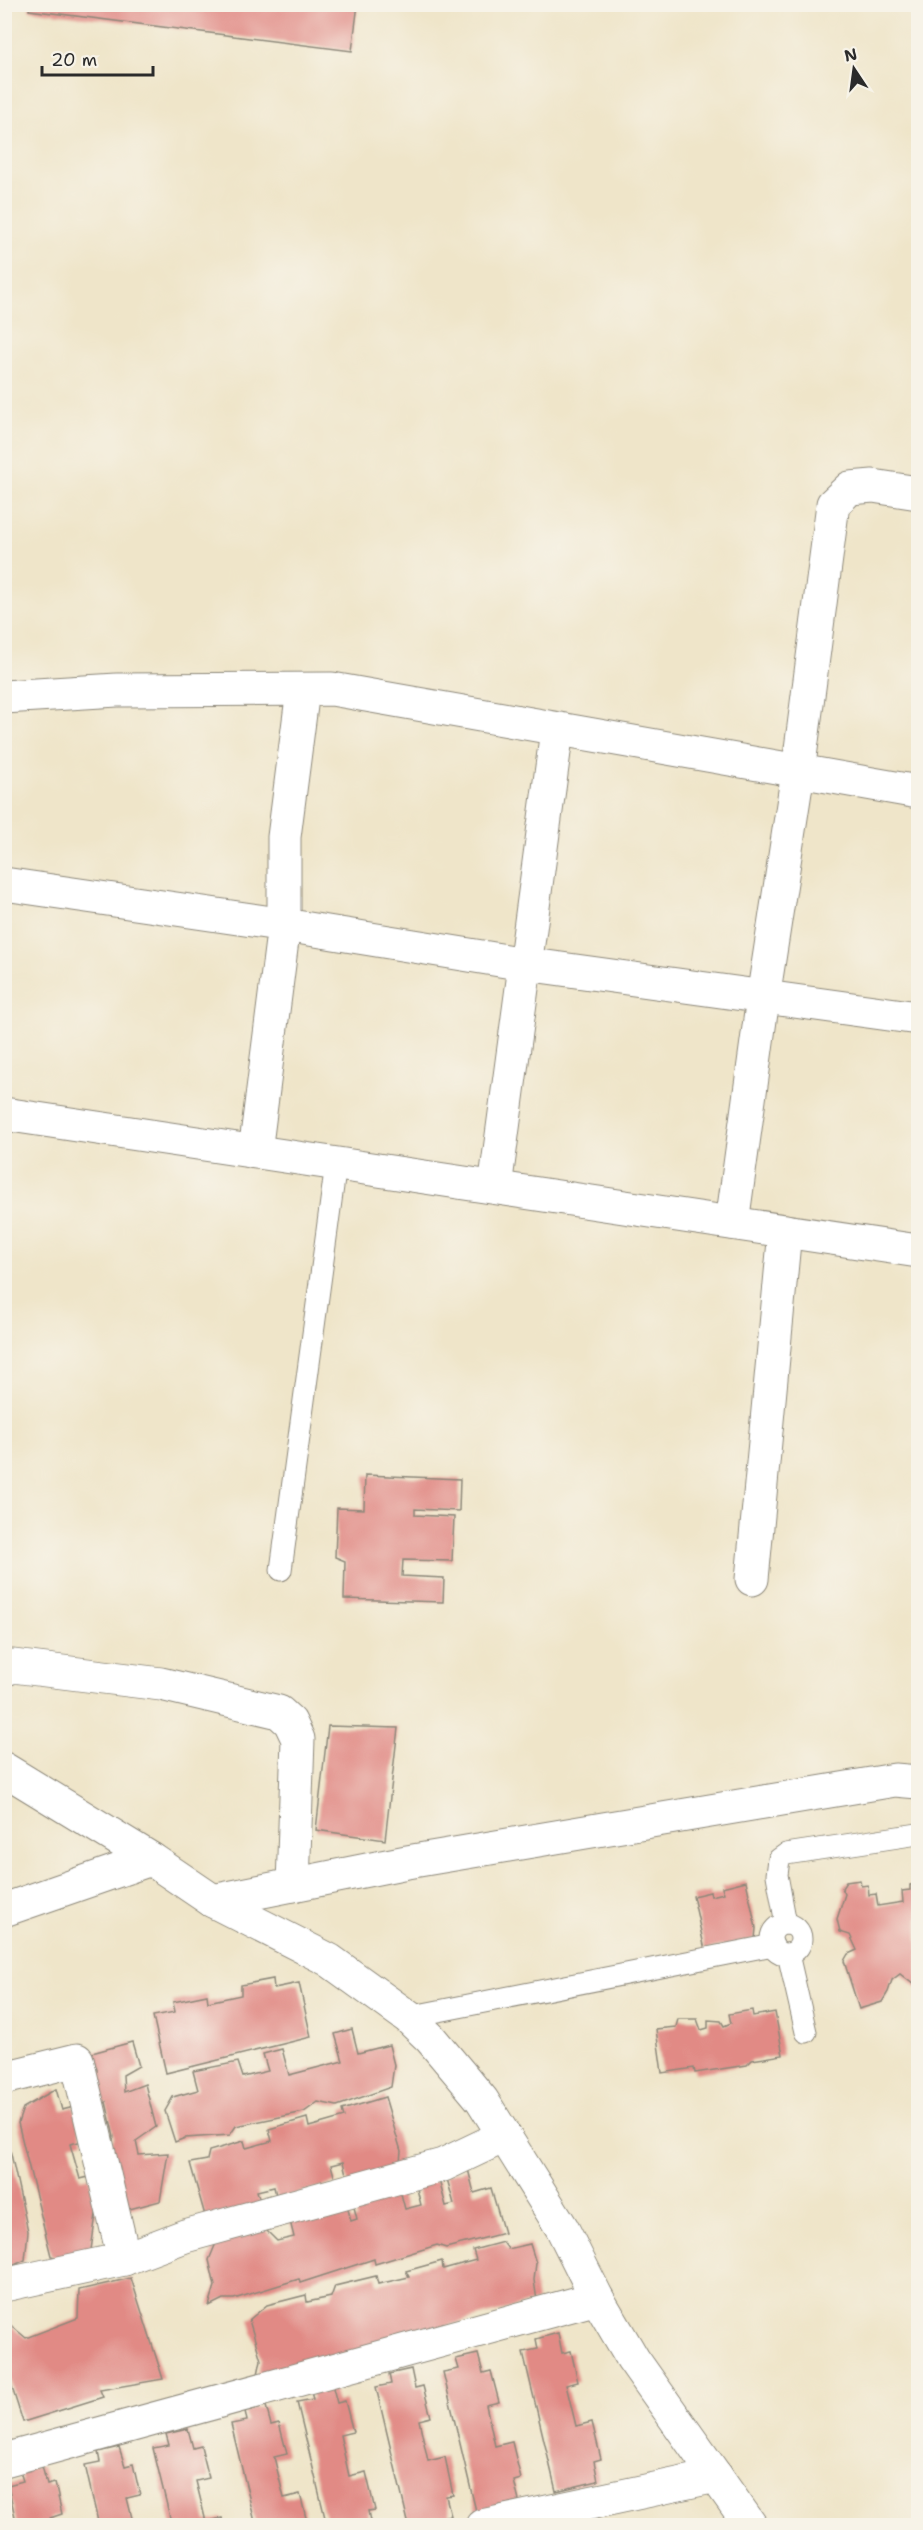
<svg xmlns="http://www.w3.org/2000/svg" width="923" height="2530" font-family="'Shantell Sans',sans-serif">
<style>
.building{fill:#e18a85}
.lines{fill:none;stroke-linecap:round;stroke-linejoin:round}
.service-casing{stroke:#8d887a;stroke-width:23}
.minor-casing{stroke:#8d887a;stroke-width:35}
.tertiary-casing{stroke:#8d887a;stroke-width:35}
.service{stroke:#fff;stroke-width:21}
.minor{stroke:#fff;stroke-width:33}
.tertiary{stroke:#fff;stroke-width:33}
</style>
<rect width="100%" height="100%" fill="#f7f3e8"/>
<filter id="ink" filterUnits="userSpaceOnUse"><feTurbulence type="fractalNoise" baseFrequency=".0167" numOctaves="2"/><feDisplacementMap in="SourceGraphic" scale="12" xChannelSelector="R" yChannelSelector="G"/><feConvolveMatrix kernelMatrix="1 2 1 2 8 2 1 2 1" color-interpolation-filters="sRGB"/></filter>
<filter id="wash" filterUnits="userSpaceOnUse"><feTurbulence type="fractalNoise" baseFrequency=".008" numOctaves="4" result="noise"/><feDisplacementMap in="SourceGraphic" scale="24" xChannelSelector="R" yChannelSelector="G"/><feGaussianBlur stdDeviation="1.35" result="paint"/><feColorMatrix in="noise" values="0 0 0 0 0 0 0 0 0 0 0 0 0 0 0 0 0 1.4 0 .05"/><feComposite in="paint" operator="in"/></filter>
<g filter="url(#wash)">
<rect width="100%" height="100%" fill="#efe5c9"/>
<g id="blocks">
<g class="building">
<path d="M30 4H358L352 51 29 10Z"/>
<path d="M365 1475 460 1479 459 1511 415 1509V1515L454 1517 452 1561 403 1560 402 1576 444 1578 443 1602 344 1599 345 1561 335 1557 337 1508 364 1509Z"/>
<path d="M328 1726 398 1728 385 1840 316 1830Z"/>
<path d="M860 1880 861 1886 868 1885 869 1895 876 1894 878 1906 903 1902 902 1891 910 1890V1885L918 1884V1988L900 1974 892 1980 888 1992 882 2002 859 2009 844 1961 848 1954 857 1950 850 1935 840 1932 837 1919 845 1894 842 1888 846 1882Z"/>
<path d="M746 1881 756 1928 755 1939 705 1950 693 1896 710 1892 711 1896 724 1893 722 1887Z"/>
<path d="M273 1979 274 1988 299 1983 311 2037 166 2073 153 2016 175 2012 173 2002 207 1995 208 2002 241 1995V1985Z"/>
<path d="M752 2010 753 2016 775 2012 783 2055 752 2060 747 2065 695 2073 694 2068 662 2073 656 2029 676 2027 678 2019H697L701 2030 708 2028V2020L721 2021 724 2026 731 2023 729 2014Z"/>
<path d="M352 2029 358 2053 389 2045 394 2065 391 2087 337 2106 318 2102 304 2112 236 2126 230 2135 185 2138 175 2142 165 2111 173 2097 198 2090 193 2071 238 2062 243 2077 268 2071 263 2054 282 2049 289 2075 343 2061 335 2034Z"/>
<path d="M132 2042 139 2066 123 2075 124 2092 145 2084 156 2127 136 2141 139 2155 168 2153 160 2201 122 2211 109 2146 114 2137 106 2102 99 2108 89 2072 97 2070 92 2053Z"/>
<path d="M56 2089 62 2110 74 2107 83 2141 70 2144 80 2179 89 2177 97 2207 91 2250 66 2260 51 2256 18 2123 23 2108Z"/>
<path d="M385 2097 401 2151 399 2172 349 2186 343 2162 331 2165 336 2183 277 2199 274 2187 257 2191 261 2204 206 2219 190 2163 207 2160 209 2151 244 2141 246 2148 272 2141 269 2129 307 2118 309 2127 344 2117 342 2110Z"/>
<path d="M4 2122 28 2231 25 2260 4 2270Z"/>
<path d="M468 2169 474 2193 491 2188 504 2233 446 2248 437 2245 375 2264 374 2259 300 2283 299 2279 234 2299H223L209 2306 215 2286 209 2260 216 2243 265 2229 277 2241 294 2237 290 2221 347 2205 351 2221 357 2219 353 2203 400 2190 405 2209 421 2205 416 2185 439 2180 446 2206 454 2204 446 2175Z"/>
<path d="M503 2242 508 2249 530 2244 536 2263 534 2280 537 2301 257 2379 261 2360 249 2320 267 2305 306 2295 307 2302 331 2297 335 2286 376 2276 378 2284 409 2277 406 2271 442 2261 443 2269 476 2260 473 2250Z"/>
<path d="M131 2278 163 2379 100 2390 103 2397 23 2422 9 2378 4 2380V2323L7 2322 26 2338 78 2318 79 2290Z"/>
<path d="M558 2333 562 2353 571 2351 578 2382 566 2385 576 2426 592 2422 601 2459 594 2461 598 2481 556 2491 523 2352 538 2349 536 2339Z"/>
<path d="M478 2354 483 2373 491 2371 499 2402 486 2405 495 2446 512 2442 521 2479 514 2481 519 2501 476 2511 443 2372 459 2369 456 2359Z"/>
<path d="M411 2369 415 2388 423 2386 431 2417 419 2420 428 2461 445 2457 453 2495 446 2496 451 2516 409 2526 376 2387 391 2384 389 2374Z"/>
<path d="M332 2384 337 2403 345 2401 353 2432 340 2435 349 2476 366 2472 375 2510 368 2511 371 2526H327L297 2402 313 2399 310 2389Z"/>
<path d="M266 2406 271 2425 279 2423 287 2454 274 2457 284 2498 300 2494 308 2526H256L231 2424 247 2421 245 2411Z"/>
<path d="M188 2429 193 2448 201 2446 209 2478 196 2481 206 2522 222 2518 224 2526H172L153 2448 169 2445 166 2434Z"/>
<path d="M119 2447 125 2466 133 2464 140 2495 127 2498 134 2526H99L85 2465 100 2462 98 2452Z"/>
<path d="M42 2466 47 2485 55 2483 62 2514 50 2518 52 2526H17L8 2485 23 2481 20 2471Z"/>
</g>
</g>
</g>
<g filter="url(#ink)">
<use href="#blocks" fill-opacity="0" stroke="#8d887a" stroke-width="1.5"/>
<g class="lines">
<g class="service-casing">
<g id="service">
<path d="M281 1570 336 1164"/>
<path d="M786 1924 777 1875 779 1859 786 1854 918 1834"/>
<circle cx="786" cy="1939" r="15"/>
<path d="M788 1954 806 2032"/>
<path d="M408 2017 773 1945"/>
</g>
</g>
<g class="minor-casing">
<g id="minor">
<path d="M4 697 117 690 332 689 918 792"/>
<path d="M4 884 272 923 525 964 918 1018"/>
<path d="M4 1114 918 1251"/>
<path d="M255 1152 284 925V837L303 690"/>
<path d="M495 1187 557 730"/>
<path d="M732 1223 763 998 798 772 833 504 850 488 873 486 918 493"/>
<path d="M752 1579 785 1231"/>
<path d="M4 1670 13 1666 161 1684 279 1712 290 1722 298 1739 293 1885"/>
<path d="M213 1901 407 1862 895 1780 918 1782"/>
<path d="M4 1910 151 1859"/>
<path d="M4 2078 77 2060 124 2259"/>
<path d="M4 2285 124 2259 185 2236 443 2165 504 2136"/>
<path d="M4 2460 597 2298"/>
<path d="M482 2526 716 2476"/>
</g>
</g>
<g class="tertiary-casing">
<path id="tertiary" d="M4 1769 151 1859 213 1901 329 1960 408 2017 430 2038 482 2100 562 2228 597 2298 633 2359 751 2526"/>
</g>
<use href="#service" class="service"/>
<use href="#minor" class="minor"/>
<use href="#tertiary" class="tertiary"/>
</g>
</g>
<rect width="923" height="2530" fill="none" stroke="#f7f3e8" stroke-width="24"/>
<g transform="translate(854 69) rotate(347)" stroke="#f7f3e8" stroke-width="4.5" paint-order="stroke">
<path d="M0-4.5L10 22L0 15L-10 22Z" fill="#2b2b2b"/>
<text y="-9" font-size="16" font-weight="bold" text-anchor="middle" fill="#2b2b2b">N</text>
</g>
<path d="M42 66v9h111v-9" fill="none" stroke="#2b2b2b" stroke-width="3"/>
<text x="51" y="66" font-size="18" fill="#2b2b2b" stroke="#f7f3e8" stroke-width="4.5" paint-order="stroke">20 m</text>
</svg>
